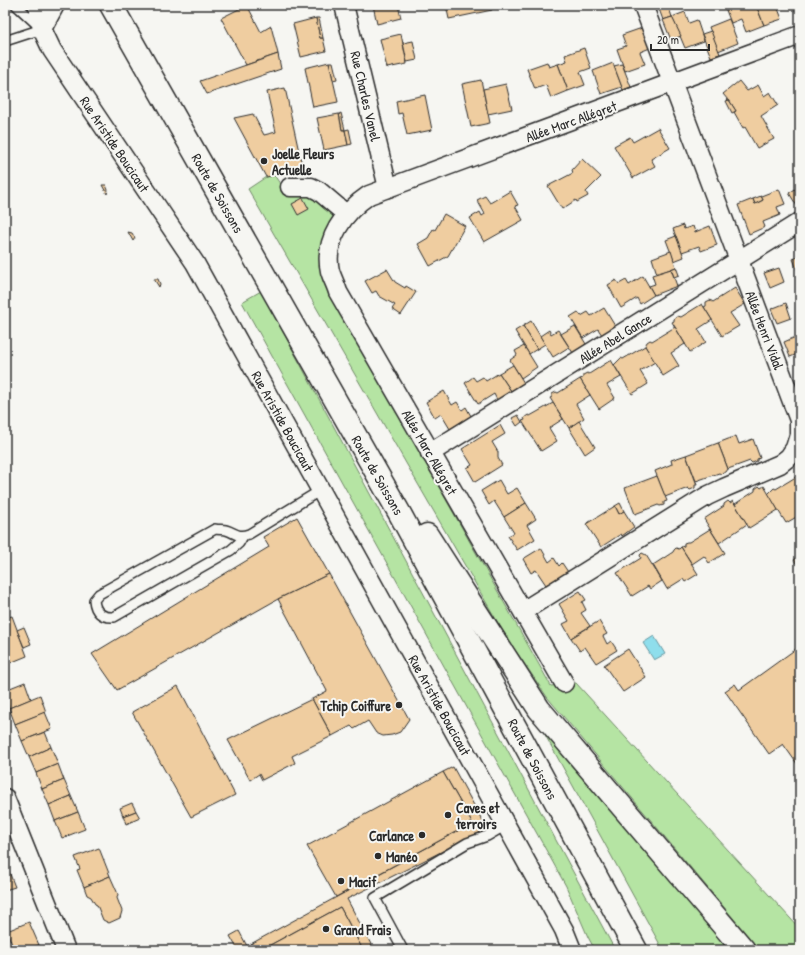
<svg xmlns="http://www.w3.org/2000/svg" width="805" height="955" font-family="'Patrick Hand',sans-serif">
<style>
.green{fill:#b5e4a3;stroke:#708867}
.water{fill:#8fdeec;stroke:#67969f}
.building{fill:#efcda0;stroke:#2b2b2b}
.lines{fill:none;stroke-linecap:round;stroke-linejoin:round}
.service-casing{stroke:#2b2b2b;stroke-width:12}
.minor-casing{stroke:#2b2b2b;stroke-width:21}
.primary-casing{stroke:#2b2b2b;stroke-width:25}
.service{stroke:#f6f6f2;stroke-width:9}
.minor{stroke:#f6f6f2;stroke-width:18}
.primary{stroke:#f6f6f2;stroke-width:22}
.poi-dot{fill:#2b2b2b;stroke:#f6f6f2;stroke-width:1.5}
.labels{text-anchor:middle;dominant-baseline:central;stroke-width:4;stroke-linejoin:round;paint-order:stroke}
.street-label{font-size:14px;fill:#2b2b2b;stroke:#f6f6f2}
.poi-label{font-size:14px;font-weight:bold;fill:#2b2b2b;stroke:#f6f6f2;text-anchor:start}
</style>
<rect width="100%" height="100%" fill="#f6f6f2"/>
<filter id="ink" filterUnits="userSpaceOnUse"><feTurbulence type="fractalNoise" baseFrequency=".025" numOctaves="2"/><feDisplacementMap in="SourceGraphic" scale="8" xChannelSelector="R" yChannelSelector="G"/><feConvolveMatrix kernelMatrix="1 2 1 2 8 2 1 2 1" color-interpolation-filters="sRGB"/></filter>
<g filter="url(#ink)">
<g class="green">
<path d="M274 175 288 195 304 194 320 201 334 214 322 242 321 262 323 281 551 686 576 683 800 929V950H760L547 697 505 635 248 189 266 177Z"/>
<path d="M261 291 615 950H595L588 937 566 886 242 302Z"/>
<path d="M532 711 734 950H663Z"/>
</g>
<path class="water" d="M654 636 665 654 654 660 643 643Z"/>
<g class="building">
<path d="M247 5 261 32 271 26 278 54 246 65 221 18Z"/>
<path d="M373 5H398L401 18 377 24Z"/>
<path d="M446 5H491L492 10 449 19Z"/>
<path d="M668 5 672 17 663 20 659 9Z"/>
<path d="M724 5H756L764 25 746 32 741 19 731 23Z"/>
<path d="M756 5H779L777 6 782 19 764 25Z"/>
<path d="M685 12 689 23 697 20 704 41 685 48 672 17Z"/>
<path d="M672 17 681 36 671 40 663 20Z"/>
<path d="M316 18 320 38H323L326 51 301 57 293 24Z"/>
<path d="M316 18H319L323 38H320Z"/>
<path d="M729 19 738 43 718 51 709 27Z"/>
<path d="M642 28 650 48 640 52 645 64 625 71 617 49 626 46 622 35Z"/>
<path d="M711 31 720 54 711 57 702 34Z"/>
<path d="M401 34 407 64 387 68 380 39Z"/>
<path d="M413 41 417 60 407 62 403 43Z"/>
<path d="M584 48 591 68 580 72 585 85 568 91 558 64 567 61 565 55Z"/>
<path d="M278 54 281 69 207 94 200 81Z"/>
<path d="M329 62H333L337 79 333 80Z"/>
<path d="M329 62 338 102 313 107 305 68Z"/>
<path d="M547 62 549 67 558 64 568 91 551 98 546 85 535 89 527 69Z"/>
<path d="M613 63 622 87 601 94 593 71Z"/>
<path d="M622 64 631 87 623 90 614 66Z"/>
<path d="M481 80 490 123 471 127 462 84Z"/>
<path d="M739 81 747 91 758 85 764 96 770 92 778 105 761 116 774 139 757 148 745 127 743 128 734 112 736 111 729 100H728L723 94Z"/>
<path d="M506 84 512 109 488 114 483 89Z"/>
<path d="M285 88 303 170 266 177 234 118 253 114 264 135 276 132 267 92Z"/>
<path d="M425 95 432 130 407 135 402 113 398 114 396 101Z"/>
<path d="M729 100 736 111 732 113 726 101Z"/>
<path d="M341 113 345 130H342L339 114Z"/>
<path d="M339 114 342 130H345L348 145 324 150 317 118Z"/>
<path d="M658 128 670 148 651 159 655 166 633 178 614 146 630 137 633 142Z"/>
<path d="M349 129 352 144 348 145 345 130Z"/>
<path d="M582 159 601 177 586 192 588 196 577 202 576 200 562 209 548 186 573 173 572 170Z"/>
<path d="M102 185H106L108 190 107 194Z"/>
<path d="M800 186V211L789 193Z"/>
<path d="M779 189 785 204 777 207 780 215 763 222 765 227 749 234 738 205 753 199 755 204 763 200 761 196Z"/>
<path d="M510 191 518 205 515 206 523 220 484 242 470 218 480 212 482 216 485 214 477 200 485 196 490 203Z"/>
<path d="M761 196 763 200 755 204 753 199Z"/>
<path d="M303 198 309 209 298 215 292 204Z"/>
<path d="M444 214 465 226 448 256 430 266 418 244 428 238 433 229 435 230Z"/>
<path d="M683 225 684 229 693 226 695 232 710 226 717 245 701 251 699 246 682 252 673 229Z"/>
<path d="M128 232 132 233 135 238 133 241Z"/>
<path d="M676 236 684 257 674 261 666 240Z"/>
<path d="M671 251 676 267 657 274 652 258Z"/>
<path d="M800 256V277L793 259Z"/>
<path d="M676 267 679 275 674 277 671 269Z"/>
<path d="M779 268 784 282 770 288 764 273Z"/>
<path d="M387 269 395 282 405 288 406 286 416 292 401 315 392 309 395 305 379 296 376 291 372 293 365 281Z"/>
<path d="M671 269 677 286 654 295 649 286 655 284 652 275Z"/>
<path d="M643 276 654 295 640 304 637 298 621 308 608 285 616 280 619 284 626 280 629 285Z"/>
<path d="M154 279H158L160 284 159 287Z"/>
<path d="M735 288 745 304 730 313 739 326 722 336 704 307 706 306V302L710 300 713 302Z"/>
<path d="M786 303 791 318 777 323 771 309Z"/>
<path d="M702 304 712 320 698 329 706 342 690 352 672 322 674 321V319L678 316 681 317Z"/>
<path d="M604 308 615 326 602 335 598 329 583 338 570 317 578 312 581 316 588 312 591 316Z"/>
<path d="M531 321 545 344 537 349 523 326Z"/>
<path d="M523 326 537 349 529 354 515 331Z"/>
<path d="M575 326 586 344 573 353 561 334Z"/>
<path d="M675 327 685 344 671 353 679 366 663 376 645 346 647 342 650 340 652 341Z"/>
<path d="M549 330 551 334 558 330 569 347 553 357 540 336Z"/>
<path d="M798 336 800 342V353L790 357 784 342Z"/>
<path d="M524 346 537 367 521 378 510 360 517 355 515 351Z"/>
<path d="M645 346 655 362 640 371 648 384 632 394 614 365 621 358 623 359Z"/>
<path d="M611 360 621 377 607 385 615 398 599 409 580 379 583 378V375L587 373 589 374Z"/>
<path d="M513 365 524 383 511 391 499 373Z"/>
<path d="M499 373 511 391 497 400 494 394 478 404 465 383 473 377 476 381 483 377 486 381Z"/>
<path d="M580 379 590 395 576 404 584 418 569 428 550 398 552 397V394L556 392 558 393Z"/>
<path d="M444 391 452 405 457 402 462 410 466 407 471 416 450 429 441 414 435 418 426 402Z"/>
<path d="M553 403 563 419 549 428 557 441 541 451 522 421 525 420 524 418 528 415 530 416Z"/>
<path d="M518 415 522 422 517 426 512 418Z"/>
<path d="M579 421 595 447 585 454 569 428Z"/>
<path d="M500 425 505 434 492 442 498 452V458L502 465 475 482 467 468 472 465 462 449Z"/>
<path d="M736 436 739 444 753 439 760 458 757 459V461L752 463 750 461 728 469 718 443Z"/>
<path d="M718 443 728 469 726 472 721 474 719 473 696 481 686 455Z"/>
<path d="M686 455 697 485H695V488L690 490 688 488 665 497 655 471 672 464 671 460Z"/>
<path d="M799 475 800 506 798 507 800 515 786 523 768 494 774 488 776 489Z"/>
<path d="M657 476 667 501 664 502V505L660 506 658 505 635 514 625 488Z"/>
<path d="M499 480 507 494 517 488 526 503 504 517 494 501 489 505 481 491Z"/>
<path d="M759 486 761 488 764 486 778 510 749 528 735 504 755 491V489Z"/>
<path d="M728 501 730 503 733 501 747 524 719 543 704 519 724 506V504Z"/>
<path d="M526 503 536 519 527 525 535 539 517 550 508 536 514 533 504 517Z"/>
<path d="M620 503 624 511 619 514 615 506Z"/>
<path d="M615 506 619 514 624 511 634 527 622 536 621 534 601 547 586 524Z"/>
<path d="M297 517 329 574 278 599 117 690 92 654 269 547 263 537Z"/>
<path d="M710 529 725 553 709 563 704 556 692 564 681 547 684 546V543L687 542H689Z"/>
<path d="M681 547 698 574 685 582 683 579 667 589 653 565 673 552 674 550 676 548 679 549Z"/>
<path d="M541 548 549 562 554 558 559 566 562 563 568 572 546 585 536 570 531 573 523 559Z"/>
<path d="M642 553 646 555 662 581 650 589 648 586 632 596 617 573 641 558 640 555Z"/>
<path d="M800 555V567H799L794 560Z"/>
<path d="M329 574 409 719 400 732 392 735 383 736 376 733 368 721 354 729 351 726 332 736 312 699 327 691 278 599Z"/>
<path d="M580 591 586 600 582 602 586 610 581 613 590 626 571 638 563 624 569 621 559 604Z"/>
<path d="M12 616 27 656 5 665V618Z"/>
<path d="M599 621 607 634 603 636 607 644 611 641 617 650 596 663 585 647 580 651 571 638Z"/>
<path d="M24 627 31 644 24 647 17 630Z"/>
<path d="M800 646V768L783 744 769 754 725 691 735 684 739 690Z"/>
<path d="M628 649 646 677 623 692 604 665Z"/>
<path d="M25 682 31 699 9 708 5 699V690Z"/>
<path d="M178 686 235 795 191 817 132 712Z"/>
<path d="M40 695 46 712 15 724 9 708Z"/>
<path d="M312 699 332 736 292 756 295 763 262 780 259 774 250 780 228 740Z"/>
<path d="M45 712 52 729 22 741 15 724Z"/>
<path d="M45 732 51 747 29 757 22 741Z"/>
<path d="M51 747 58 764 36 773 29 757Z"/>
<path d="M58 764 64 780 42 789 36 773Z"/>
<path d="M453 767 487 829 347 899 374 950H363L340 907 261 950H250L247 946 472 823 443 772Z"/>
<path d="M443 772 472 823 336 897 307 846Z"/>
<path d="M64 780 71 796 49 805 42 789Z"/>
<path d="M71 796 78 812 55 821 49 805Z"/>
<path d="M132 803 136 811 123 816 120 808Z"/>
<path d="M136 811 140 818 126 824 123 816Z"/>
<path d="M78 812 85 829 62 838 55 821Z"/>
<path d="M99 848 110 876 84 887 77 870 80 869 75 857Z"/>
<path d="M5 864H6L15 887 5 890Z"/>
<path d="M110 876 118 894 117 898 122 911 120 918 109 923 103 920 97 905 95 904 91 897 87 895 84 887Z"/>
<path d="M340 907 363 950H261Z"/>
<path d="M29 922 39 945 27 950H14L7 931Z"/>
<path d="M239 931 247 946 250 950H238L230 936Z"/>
<path d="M39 945 41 950H27Z"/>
</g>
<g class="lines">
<g class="service-casing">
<g id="service">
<path d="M5 41 42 29 16 5"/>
<path d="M243 536 239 543 231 550 114 617C102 618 95 612 94 600L99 594 215 529C218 530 223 529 226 530 236 533 237 538 249 534L321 490"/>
<path d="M403 950 375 898 467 843 487 836 506 825"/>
</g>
</g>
<g class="minor-casing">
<g id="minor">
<path d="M38 5 42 29 52 50 195 263 564 930 572 950"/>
<path d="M344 5 388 188"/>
<path d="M42 29 55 5"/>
<path d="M290 187H311L319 191 346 214"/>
<path d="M430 453 800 222"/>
<path d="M523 611 707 496 724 488 780 464 789 457 795 448 799 435V420L643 5"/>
<path d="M564 683 338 292C336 285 332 278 330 271 323 240 345 211 369 195L800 35"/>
<path d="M5 798 66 950"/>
</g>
</g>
<g class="primary-casing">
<g id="primary">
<path d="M111 5 400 514 636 950"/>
<path d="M427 535 539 709 744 950"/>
</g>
</g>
<use href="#service" class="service"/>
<use href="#minor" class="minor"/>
<use href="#primary" class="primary"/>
</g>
</g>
<g class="poi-dot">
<circle cx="264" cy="161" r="4"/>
<circle cx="399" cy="705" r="4"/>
<circle cx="448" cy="815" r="4"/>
<circle cx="422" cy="835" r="4"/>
<circle cx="378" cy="856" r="4"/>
<circle cx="341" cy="881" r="4"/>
<circle cx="326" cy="929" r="4"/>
</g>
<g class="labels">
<g class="street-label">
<text transform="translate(366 96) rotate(77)">Rue Charles Vanel</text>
<text transform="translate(571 121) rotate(-20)">Allée Marc Allégret</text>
<text transform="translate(115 144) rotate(56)">Rue Aristide Boucicaut</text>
<text transform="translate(218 193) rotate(60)">Route de Soissons</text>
<text transform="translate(765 330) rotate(69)">Allée Henri Vidal</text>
<text transform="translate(615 338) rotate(-32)">Allée Abel Gance</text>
<text transform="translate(283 421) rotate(61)">Rue Aristide Boucicaut</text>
<text transform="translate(430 452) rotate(60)">Allée Marc Allégret</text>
<text transform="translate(378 475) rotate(60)">Route de Soissons</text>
<text transform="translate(440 705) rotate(61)">Rue Aristide Boucicaut</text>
<text transform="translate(533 759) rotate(62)">Route de Soissons</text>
</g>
<g class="poi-label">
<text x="272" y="153">Joelle Fleurs<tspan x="272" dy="16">Actuelle</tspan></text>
<text x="391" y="705" text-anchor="end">Tchip Coiffure</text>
<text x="456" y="807">Caves et<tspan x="456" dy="16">terroirs</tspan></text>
<text x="414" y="835" text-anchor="end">Carlance</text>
<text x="386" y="856">Manéo</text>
<text x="349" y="881">Macif</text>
<text x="334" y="929">Grand Frais</text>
</g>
</g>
<rect width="805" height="955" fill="none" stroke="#f6f6f2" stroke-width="20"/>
<rect x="10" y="10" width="785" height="935" fill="none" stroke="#2b2b2b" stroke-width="1.5" filter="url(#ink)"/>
<path d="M651 44v6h58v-6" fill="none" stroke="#2b2b2b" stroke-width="2"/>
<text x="657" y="44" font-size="12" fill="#2b2b2b" stroke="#f6f6f2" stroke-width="3" paint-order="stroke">20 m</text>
</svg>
